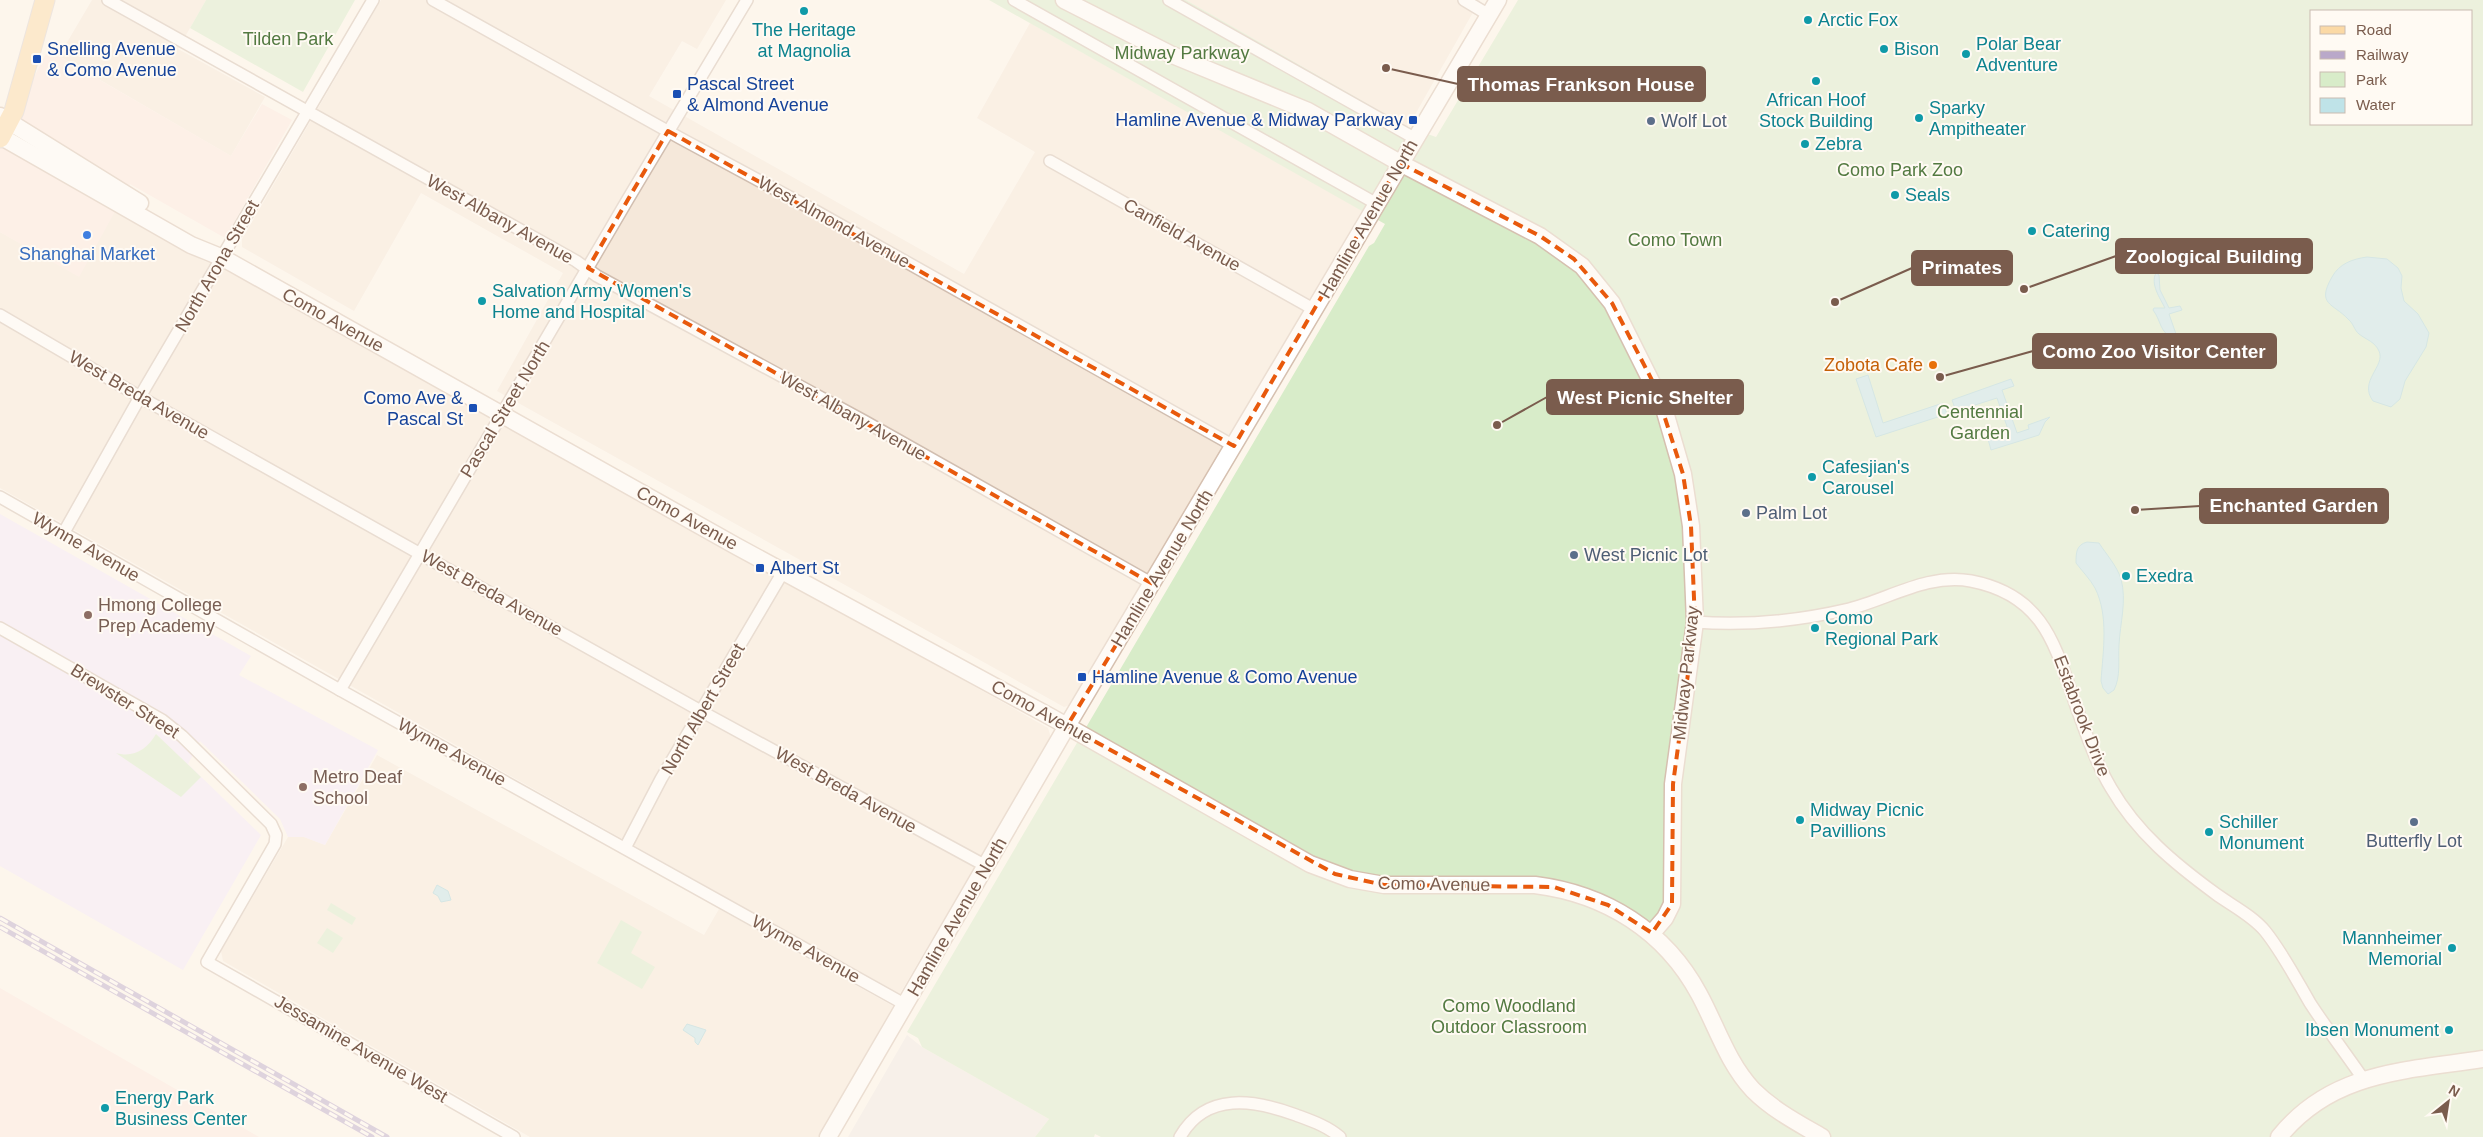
<svg xmlns="http://www.w3.org/2000/svg" width="2483" height="1137" font-family="Arial,sans-serif">
<style>
.residential{fill:#f5e8da}
.commercial{fill:#fde8e0}
.industrial{fill:#efe9e4}
.education{fill:#f3e8fa}
.green{fill:#d8ecc9;fill-rule:evenodd}
.water{fill:#bfe3e8;stroke:#a5d3da}
.lines{fill:none;stroke-linecap:round;stroke-linejoin:round}
.street-casing{stroke:#d1beb0;stroke-width:14}
.secondary-casing{stroke:#d6c0b0;stroke-width:19}
.primary-casing{stroke:#dad1cd;stroke-width:21}
.street{stroke:#fff;stroke-width:11}
.secondary{stroke:#fff;stroke-width:16}
.primary{stroke:#fbd9a5;stroke-width:19}
.rail-casing{stroke:#b9a8c9;stroke-width:5}
.rail{stroke:#fffaf3;stroke-width:3;stroke-dasharray:9;stroke-linecap:butt}
.marked{fill:none;stroke:#e8590c;stroke-width:4;stroke-dasharray:10 6;stroke-linejoin:round}
.culture-dot{fill:#0f9aa8;stroke:#fffaf3;stroke-width:2}
.transit-dot{fill:#1a4fb4;stroke:#fffaf3;stroke-width:2}
.service-dot{fill:#5c6f8a;stroke:#fffaf3;stroke-width:2}
.shop-dot{fill:#3f7fe0;stroke:#fffaf3;stroke-width:2}
.food-dot{fill:#e8710a;stroke:#fffaf3;stroke-width:2}
.education-dot{fill:#8d6e63;stroke:#fffaf3;stroke-width:2}
.labels{text-anchor:middle;dominant-baseline:central;stroke-width:4;stroke-linejoin:round;paint-order:stroke}
.culture-label{font-size:18px;fill:#0d838f;stroke:#fffaf3;text-anchor:start}
.park-label{font-size:18px;fill:#537a41;stroke:#fffaf3}
.transit-label{font-size:18px;fill:#164399;stroke:#fffaf3;text-anchor:start}
.service-label{font-size:18px;fill:#4e5e75;stroke:#fffaf3;text-anchor:start}
.street-label{font-size:18px;fill:#7a5c4d;stroke:#fffaf3}
.shop-label{font-size:18px;fill:#366cbe;stroke:#fffaf3}
.food-label{font-size:18px;fill:#c56008;stroke:#fffaf3;text-anchor:end}
.education-label{font-size:18px;fill:#785e54;stroke:#fffaf3;text-anchor:start}
.leader{fill:none;stroke:#7a5c4d;stroke-width:2}
.callout-dot{fill:#7a5c4d;stroke:#fffaf3;stroke-width:2}
.callout{fill:#7a5c4d;stroke:#7a5c4d;stroke-width:2}
.callout-label{font-size:19px;text-anchor:middle;font-weight:bold;fill:#fff}
</style>
<rect width="100%" height="100%" fill="#fdf6ec"/>
<g class="residential">
<path d="M92 0H206L178 49 265 97 231 156 59 56Z"/>
<path d="M381 0H726L697 49 682 41 649 96 964 274 1035 152 977 118 1030 23 1345 200 1353 195 1364 207 1070 705 1064 707 497 391 563 273 421 193 354 311 242 247V239Z"/>
<path d="M1186 0H1480L1408 127Z"/>
<path d="M115 210 204 261 234 270 1048 728 1051 738 899 995 0 488V232L79 276Z"/>
<path d="M377 755 704 935 719 909 893 1006 819 1137H530L223 961 221 951 288 837H304L325 845Z"/>
</g>
<g class="commercial">
<path d="M48 50 231 156 262 104 292 120 225 238 130 184 79 277 0 232V143Z"/>
<path d="M0 988 259 1137H0Z"/>
</g>
<path class="industrial" d="M907 1035 922 1047 1049 1119 1035 1137H848Z"/>
<path class="education" d="M0 514 251 656 239 675 378 750 325 845 304 837H288L280 819 200 741 188 764 261 835 183 970 0 866Z"/>
<g class="green">
<path d="M206 0H355L303 92 190 28Z"/>
<path d="M989 0H1186L1408 127 1436 137 1518 0H2483V1137H1101L1095 1134 1094 1137H1035L1049 1119 922 1047 918 1038 907 1032 1369 246 1374 243 1385 224ZM2312 11H2472V124H2312Z"/>
<path d="M156 734 201 777 181 797 116 753C133 758 147 750 156 734Z"/>
<path d="M331 903 356 918 352 925 327 910Z"/>
<path d="M621 920 642 932 631 953 655 967 642 989 597 963Z"/>
<path d="M327 928 343 938 333 953 317 943Z"/>
</g>
<g class="water">
<path d="M2367 257 2387 259 2398 268 2402 276 2401 288 2404 301 2418 314 2429 333 2426 347 2405 381 2400 399 2391 407 2373 401C2358 381 2386 366 2379 351 2375 342 2367 340 2359 334 2354 330 2354 324 2348 319 2333 303 2316 305 2332 277 2339 264 2352 259 2367 257Z"/>
<path d="M2156 273 2159 275 2160 290 2169 308 2180 306 2182 310 2169 314 2176 334 2173 337C2160 334 2161 320 2153 310L2154 308H2165C2160 298 2150 284 2156 273Z"/>
<path d="M1868 375 1883 423 1943 403 1947 414 1876 437 1856 379Z"/>
<path d="M2011 379 2014 386 2002 390 2017 433 2029 429 2028 425 2050 417 2045 422 2039 435 1991 450 1988 439 2009 432 1997 398 1956 411 1952 400Z"/>
<path d="M2087 542 2099 543C2106 554 2117 566 2121 579 2127 601 2120 623 2119 645 2118 660 2121 676 2114 690L2108 694 2103 688 2101 681C2103 651 2109 616 2095 588 2090 579 2082 571 2076 563 2076 553 2076 545 2087 542Z"/>
<path d="M437 885 448 891 451 900 441 902 438 896 433 893Z"/>
<path d="M687 1024 706 1030 698 1045 695 1042V1038L683 1030Z"/>
</g>
<g class="lines">
<g class="street-casing">
<g id="street">
<path d="M108 0 576 261 597 276 864 421 1153 584"/>
<path d="M433 0 680 138 812 209 1234 446"/>
<path d="M1014 0 1377 204"/>
<path d="M1169 0 1416 139"/>
<path d="M1464 0 1489 15"/>
<path d="M1050 161 1315 310"/>
<path d="M0 315 149 402 708 715 986 866"/>
<path d="M0 497 340 690 906 1005"/>
<path d="M63 534 145 388 373 0"/>
<path d="M1695 622C1747 626 1798 621 1849 609 1889 599 1928 573 1971 581 2044 595 2055 645 2076 706 2086 733 2096 763 2111 788 2137 833 2175 864 2216 894 2231 905 2253 916 2265 931 2282 952 2296 979 2310 1003 2327 1029 2346 1054 2364 1080"/>
<path d="M0 628 162 720 182 736 271 824 276 835 275 844 207 962 514 1137"/>
<path d="M340 690 628 199 747 0"/>
<path d="M625 848 661 779 783 572"/>
<path d="M1180 1137C1206 1091 1255 1100 1296 1115 1312 1121 1327 1126 1340 1137"/>
</g>
</g>
<g class="secondary-casing">
<g id="secondary">
<path d="M1064 0 1170 54 1308 111 1400 163 1540 236 1582 266 1612 303 1663 405 1683 474 1691 526 1695 622 1673 784 1672 904 1665 918 1652 933"/>
<path d="M0 116 140 203"/>
<path d="M0 136 191 245 223 258 736 546 1051 717 1310 864 1350 879 1384 885H1535C1606 894 1665 931 1699 994 1717 1027 1727 1062 1753 1090 1773 1110 1798 1123 1822 1137"/>
<path d="M828 1137 1067 726 1498 0"/>
<path d="M2279 1137C2332 1071 2406 1071 2483 1059"/>
</g>
</g>
<g class="primary-casing">
<path id="primary" d="M0 138 14 111 45 0"/>
</g>
<use href="#street" class="street"/>
<use href="#secondary" class="secondary"/>
<use href="#primary" class="primary"/>
<g class="rail-casing">
<g id="rail">
<path d="M0 918 387 1137"/>
<path d="M0 927 372 1137"/>
</g>
</g>
<use href="#rail" class="rail"/>
</g>
<path d="M0 0H2483V1137H0ZM668 131 1234 446 1400 163 1540 236 1574 259 1612 303 1654 384 1683 474 1691 526 1695 622 1673 784 1672 904 1652 933 1608 905 1554 887 1384 885 1335 874 1067 726 1153 584 588 268Z" fill="#fdf6ec" fill-opacity=".55" fill-rule="evenodd"/>
<path class="marked" d="M668 131 1234 446 1400 163 1540 236 1574 259 1612 303 1654 384 1683 474 1691 526 1695 622 1673 784 1672 904 1652 933 1608 905 1554 887 1384 885 1335 874 1067 726 1153 584 588 268Z"/>
<g class="culture-dot">
<circle cx="804" cy="11" r="5"/>
<circle cx="1808" cy="20" r="5"/>
<circle cx="1884" cy="49" r="5"/>
<circle cx="1966" cy="54" r="5"/>
<circle cx="1816" cy="81" r="5"/>
<circle cx="1919" cy="118" r="5"/>
<circle cx="1805" cy="144" r="5"/>
<circle cx="1895" cy="195" r="5"/>
<circle cx="2032" cy="231" r="5"/>
<circle cx="482" cy="301" r="5"/>
<circle cx="1812" cy="477" r="5"/>
<circle cx="2126" cy="576" r="5"/>
<circle cx="1815" cy="628" r="5"/>
<circle cx="1800" cy="820" r="5"/>
<circle cx="2209" cy="832" r="5"/>
<circle cx="2452" cy="948" r="5"/>
<circle cx="2449" cy="1030" r="5"/>
<circle cx="105" cy="1108" r="5"/>
</g>
<g class="transit-dot">
<rect x="32" y="54" width="10" height="10" rx="2.5"/>
<rect x="672" y="89" width="10" height="10" rx="2.5"/>
<rect x="1408" y="115" width="10" height="10" rx="2.5"/>
<rect x="468" y="403" width="10" height="10" rx="2.5"/>
<rect x="755" y="563" width="10" height="10" rx="2.5"/>
<rect x="1077" y="672" width="10" height="10" rx="2.5"/>
</g>
<g class="service-dot">
<circle cx="1651" cy="121" r="5"/>
<circle cx="1746" cy="513" r="5"/>
<circle cx="1574" cy="555" r="5"/>
<circle cx="2414" cy="822" r="5"/>
</g>
<circle class="shop-dot" cx="87" cy="235" r="5"/>
<circle class="food-dot" cx="1933" cy="365" r="5"/>
<g class="education-dot">
<circle cx="88" cy="615" r="5"/>
<circle cx="303" cy="787" r="5"/>
</g>
<g class="labels">
<g class="culture-label">
<text x="1818" y="20">Arctic Fox</text>
<text x="804" y="30" text-anchor="middle">The Heritage<tspan x="804" dy="21">at Magnolia</tspan></text>
<text x="1976" y="44">Polar Bear<tspan x="1976" dy="21">Adventure</tspan></text>
<text x="1894" y="49">Bison</text>
<text x="1816" y="100" text-anchor="middle">African Hoof<tspan x="1816" dy="21">Stock Building</tspan></text>
<text x="1929" y="108">Sparky<tspan x="1929" dy="21">Ampitheater</tspan></text>
<text x="1815" y="144">Zebra</text>
<text x="1905" y="195">Seals</text>
<text x="2042" y="231">Catering</text>
<text x="492" y="291">Salvation Army Women's<tspan x="492" dy="21">Home and Hospital</tspan></text>
<text x="1822" y="467">Cafesjian's<tspan x="1822" dy="21">Carousel</tspan></text>
<text x="2136" y="576">Exedra</text>
<text x="1825" y="618">Como<tspan x="1825" dy="21">Regional Park</tspan></text>
<text x="1810" y="810">Midway Picnic<tspan x="1810" dy="21">Pavillions</tspan></text>
<text x="2219" y="822">Schiller<tspan x="2219" dy="21">Monument</tspan></text>
<text x="2442" y="938" text-anchor="end">Mannheimer<tspan x="2442" dy="21">Memorial</tspan></text>
<text x="2439" y="1030" text-anchor="end">Ibsen Monument</text>
<text x="115" y="1098">Energy Park<tspan x="115" dy="21">Business Center</tspan></text>
</g>
<g class="park-label">
<text x="288" y="39">Tilden Park</text>
<text x="1182" y="53">Midway Parkway</text>
<text x="1900" y="170">Como Park Zoo</text>
<text x="1675" y="240">Como Town</text>
<text x="1980" y="412">Centennial<tspan x="1980" dy="21">Garden</tspan></text>
<text x="1509" y="1006">Como Woodland<tspan x="1509" dy="21">Outdoor Classroom</tspan></text>
</g>
<g class="transit-label">
<text x="47" y="49">Snelling Avenue<tspan x="47" dy="21">&amp; Como Avenue</tspan></text>
<text x="687" y="84">Pascal Street<tspan x="687" dy="21">&amp; Almond Avenue</tspan></text>
<text x="1403" y="120" text-anchor="end">Hamline Avenue &amp; Midway Parkway</text>
<text x="463" y="398" text-anchor="end">Como Ave &amp;<tspan x="463" dy="21">Pascal St</tspan></text>
<text x="770" y="568">Albert St</text>
<text x="1092" y="677">Hamline Avenue &amp; Como Avenue</text>
</g>
<g class="service-label">
<text x="1661" y="121">Wolf Lot</text>
<text x="1756" y="513">Palm Lot</text>
<text x="1584" y="555">West Picnic Lot</text>
<text x="2414" y="841" text-anchor="middle">Butterfly Lot</text>
</g>
<g class="street-label">
<text transform="translate(500 219) rotate(29)">West Albany Avenue</text>
<text transform="translate(1368 219) rotate(-60)">Hamline Avenue North</text>
<text transform="translate(834 222) rotate(29)">West Almond Avenue</text>
<text transform="translate(1182 235) rotate(29)">Canfield Avenue</text>
<text transform="translate(217 266) rotate(-60)">North Arona Street</text>
<text transform="translate(333 320) rotate(29)">Como Avenue</text>
<text transform="translate(139 395) rotate(30)">West Breda Avenue</text>
<text transform="translate(505 409) rotate(-59)">Pascal Street North</text>
<text transform="translate(853 416) rotate(29)">West Albany Avenue</text>
<text transform="translate(687 518) rotate(29)">Como Avenue</text>
<text transform="translate(86 547) rotate(30)">Wynne Avenue</text>
<text transform="translate(1162 568) rotate(-59)">Hamline Avenue North</text>
<text transform="translate(492 593) rotate(29)">West Breda Avenue</text>
<text transform="translate(1686 673) rotate(-84)">Midway Parkway</text>
<text transform="translate(125 701) rotate(32)">Brewster Street</text>
<text transform="translate(703 709) rotate(-60)">North Albert Street</text>
<text transform="translate(1042 712) rotate(29)">Como Avenue</text>
<text transform="translate(2082 716) rotate(69)">Estabrook Drive</text>
<text transform="translate(452 752) rotate(29)">Wynne Avenue</text>
<text transform="translate(846 790) rotate(29)">West Breda Avenue</text>
<text transform="translate(1434 884) rotate(1)">Como Avenue</text>
<text transform="translate(957 917) rotate(-60)">Hamline Avenue North</text>
<text transform="translate(806 949) rotate(29)">Wynne Avenue</text>
<text transform="translate(361 1049) rotate(30)">Jessamine Avenue West</text>
</g>
<g class="shop-label">
<text x="87" y="254">Shanghai Market</text>
</g>
<g class="food-label">
<text x="1923" y="365">Zobota Cafe</text>
</g>
<g class="education-label">
<text x="98" y="605">Hmong College<tspan x="98" dy="21">Prep Academy</tspan></text>
<text x="313" y="777">Metro Deaf<tspan x="313" dy="21">School</tspan></text>
</g>
</g>
<path class="leader" d="M1386 68L1458 84M2024 289L2116 256M1835 302L1912 268M1940 377L2033 351M1497 425L1547 397M2135 510L2200 506"/>
<g class="callout-dot">
<circle cx="1386" cy="68" r="5"/>
<circle cx="2024" cy="289" r="5"/>
<circle cx="1835" cy="302" r="5"/>
<circle cx="1940" cy="377" r="5"/>
<circle cx="1497" cy="425" r="5"/>
<circle cx="2135" cy="510" r="5"/>
</g>
<g class="callout">
<rect x="1458" y="67" width="247" height="34" rx="5"/>
<rect x="2116" y="239" width="196" height="34" rx="5"/>
<rect x="1912" y="251" width="100" height="34" rx="5"/>
<rect x="2033" y="334" width="243" height="34" rx="5"/>
<rect x="1547" y="380" width="196" height="34" rx="5"/>
<rect x="2200" y="489" width="188" height="34" rx="5"/>
</g>
<g class="callout-label">
<text x="1581" y="91">Thomas Frankson House</text>
<text x="2214" y="263">Zoological Building</text>
<text x="1962" y="274">Primates</text>
<text x="2154" y="358">Como Zoo Visitor Center</text>
<text x="1645" y="404">West Picnic Shelter</text>
<text x="2294" y="512">Enchanted Garden</text>
</g>
<rect x="2310" y="10" width="162" height="115" fill="#fffaf3" stroke="#cabbb1"/>
<rect x="2320" y="26" width="25" height="8" fill="#fbd9a5" stroke="#cabbb1"/>
<text x="2356" y="35" font-size="15" fill="#7a5c4d">Road</text>
<rect x="2320" y="51" width="25" height="8" fill="#b9a8c9" stroke="#cabbb1"/>
<text x="2356" y="60" font-size="15" fill="#7a5c4d">Railway</text>
<rect x="2320" y="72" width="25" height="15" fill="#d8ecc9" stroke="#cabbb1"/>
<text x="2356" y="85" font-size="15" fill="#7a5c4d">Park</text>
<rect x="2320" y="98" width="25" height="15" fill="#bfe3e8" stroke="#cabbb1"/>
<text x="2356" y="110" font-size="15" fill="#7a5c4d">Water</text>
<g transform="translate(2448 1102) rotate(30)" stroke="#fffaf3" stroke-width="4" paint-order="stroke">
<path d="M0-4L9 19L0 12L-9 19Z" fill="#7a5c4d"/>
<text y="-8" font-size="14" font-weight="bold" text-anchor="middle" fill="#7a5c4d">N</text>
</g>
</svg>
